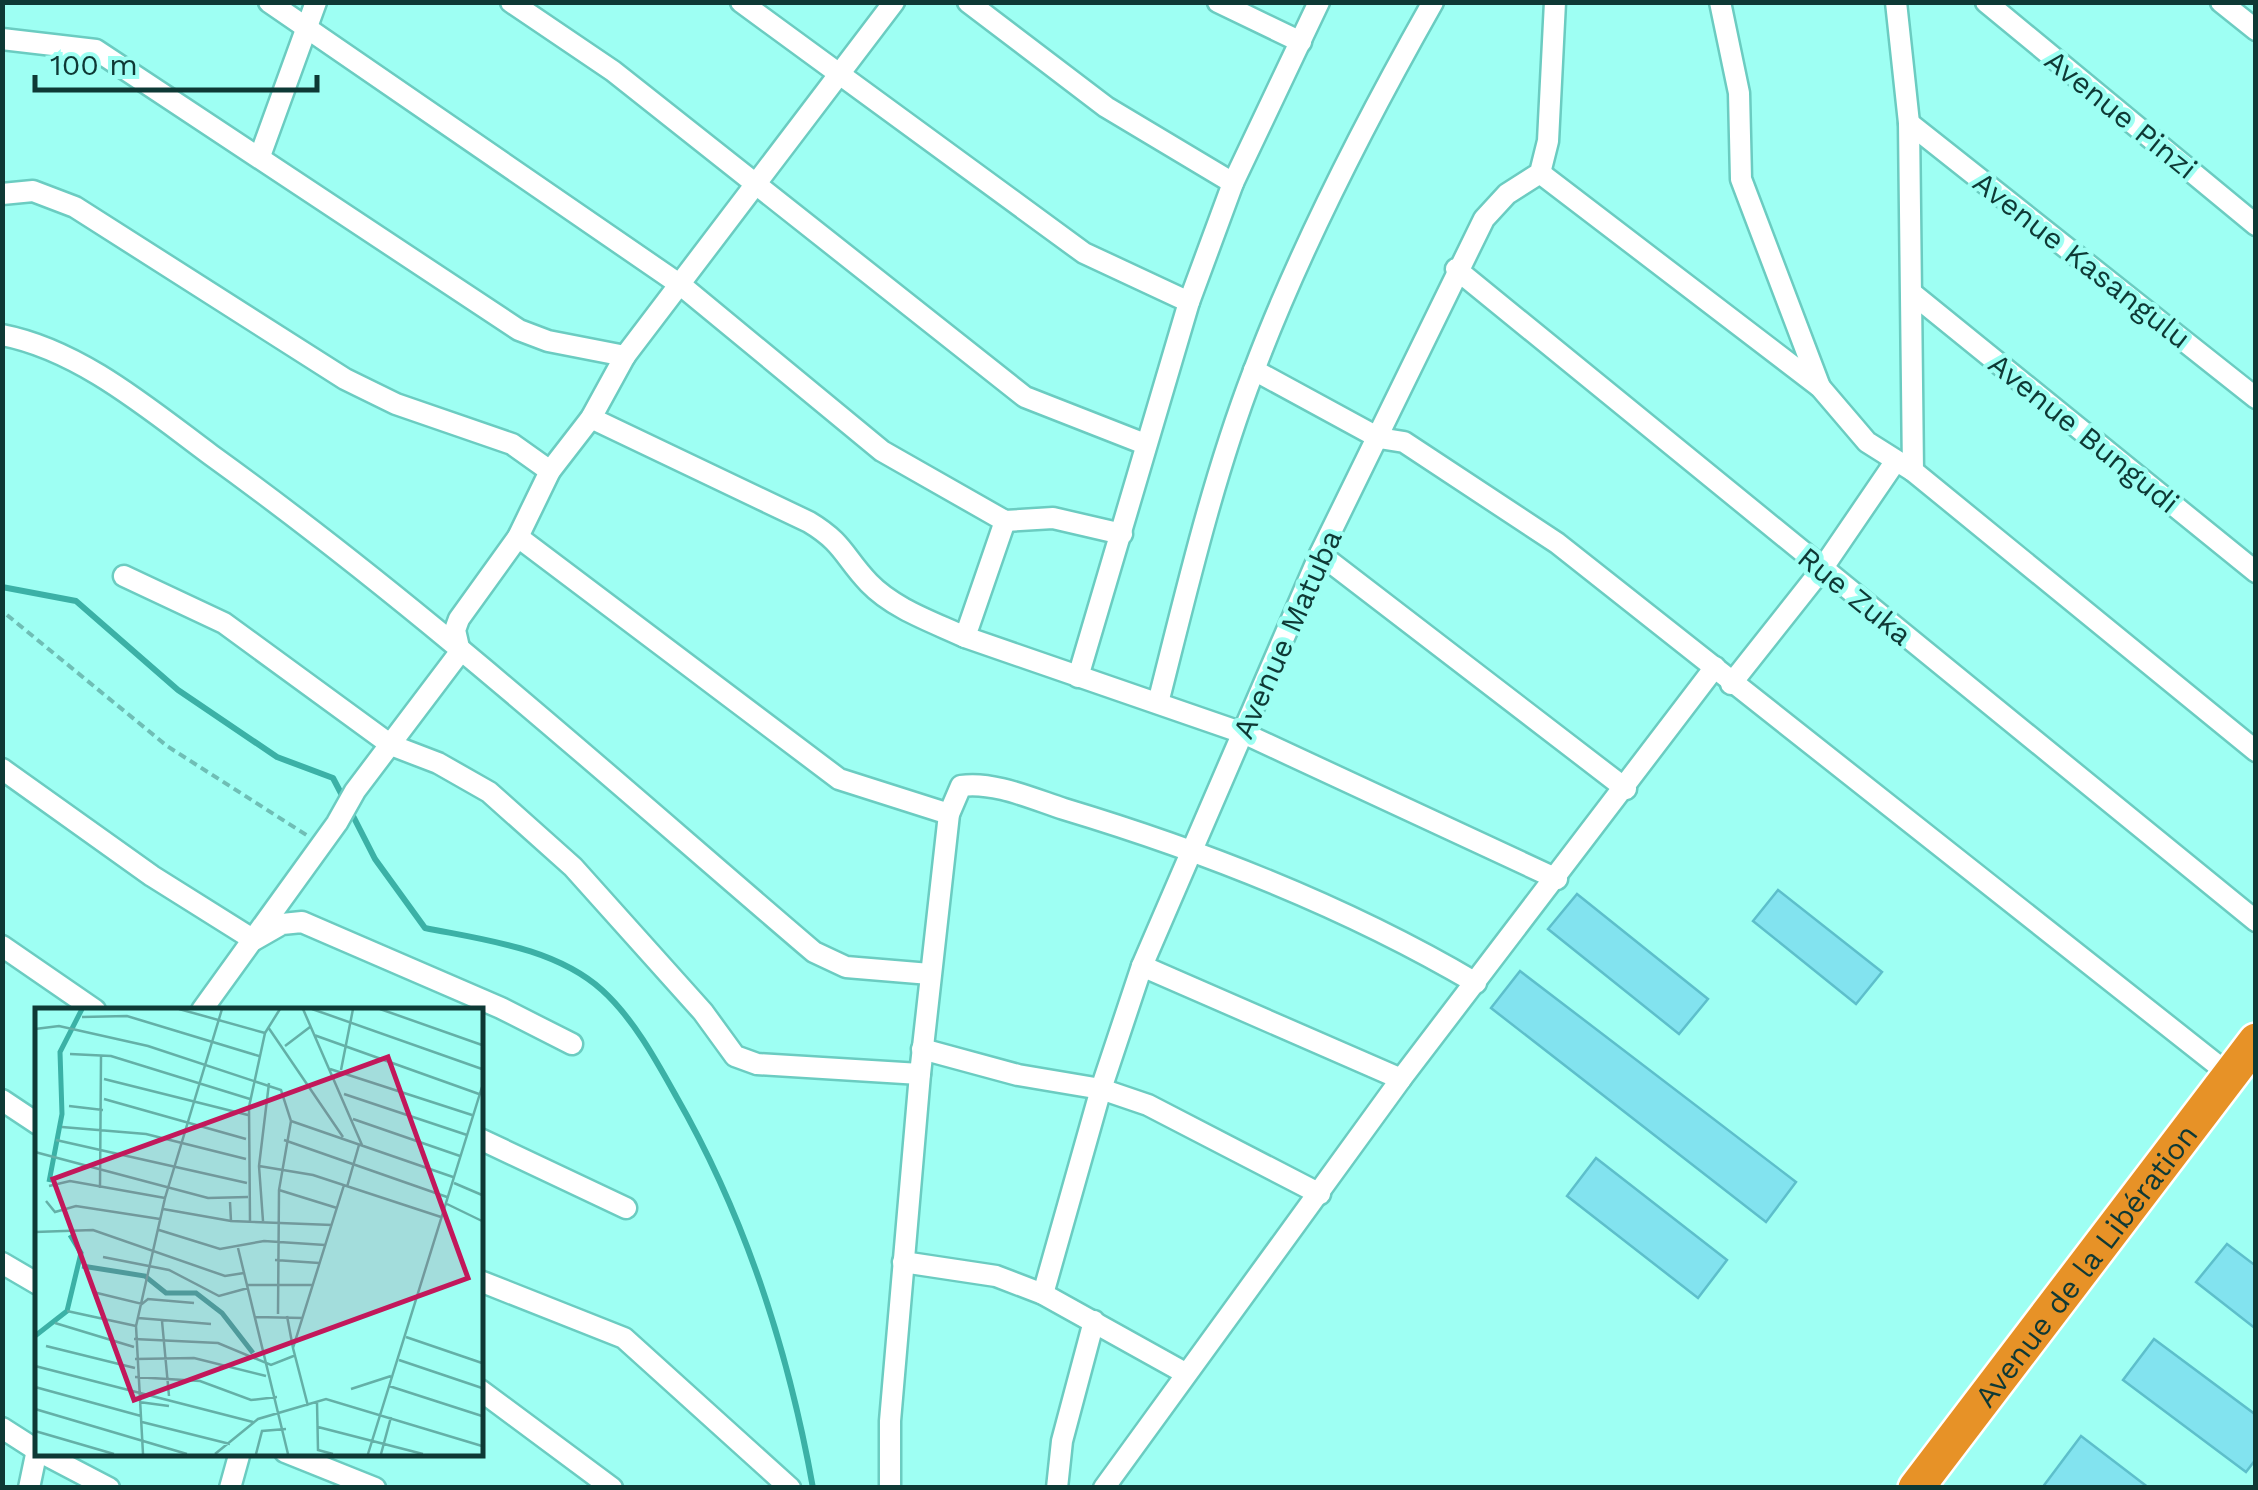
<svg xmlns="http://www.w3.org/2000/svg" width="2258" height="1490" font-family="'Work Sans',sans-serif">
<style>
.lines{fill:none;stroke-linecap:round;stroke-linejoin:round}
.stream{stroke:#3bb1a6;stroke-width:6}
.building{fill:#82e3ef;stroke:#5dbfcb;stroke-width:2.5}
.street-casing{stroke:#6bccc1;stroke-width:25}
.highway-casing{stroke:#fff;stroke-width:40}
.path{stroke:#6fbeb5;stroke-width:4;stroke-dasharray:8 5;stroke-linecap:butt}
.street{stroke:#fff;stroke-width:20}
.highway{stroke:#e79227;stroke-width:35}
.labels{text-anchor:middle;dominant-baseline:central;stroke-width:9;stroke-linejoin:round;paint-order:stroke}
.street-label{font-size:30px;fill:#0e3935;stroke:#9efff3}
.inset-river{fill:none;stroke:#3bb1a6;stroke-width:5}
.inset-road{fill:none;stroke:#64b0a7;stroke-width:2.5}
.view{fill:#c2185b;fill-opacity:0.15;stroke:#c2185b;stroke-width:5}
.inset-edge{fill:none;stroke:#0e3935;stroke-width:5}
</style>
<rect width="100%" height="100%" fill="#9efff3"/>
<g class="lines">
<g class="stream">
<path d="M2 497V505"/>
<path d="M2 587 76 601 178 690 277 757 333 778 344 799"/>
<path d="M350 810 375 859 425 928C485 940 555 948 602 990 633 1018 656 1060 676 1096 746 1218 788 1349 813 1488"/>
</g>
</g>
<g class="building">
<path d="M1778 890 1882 972 1856 1004 1753 921Z"/>
<path d="M1577 894 1708 999 1679 1034 1548 929Z"/>
<path d="M1520 971 1796 1182 1766 1222 1491 1008Z"/>
<path d="M1596 1158 1727 1260 1698 1298 1567 1196Z"/>
<path d="M2227 1244 2256 1266V1329L2196 1282Z"/>
<path d="M2154 1339 2256 1415V1459L2246 1472 2123 1380Z"/>
<path d="M2081 1436 2149 1488H2042Z"/>
</g>
<g class="lines">
<g class="street-casing">
<g id="street">
<path d="M269 2 682 286 882 451 1005 521 1053 518 1122 534"/>
<path d="M511 2 613 71 1025 397 1145 444"/>
<path d="M741 2 1084 253 1189 302"/>
<path d="M968 2 1106 107 1233 183"/>
<path d="M1218 2 1301 42"/>
<path d="M1720 2 1739 93 1741 179 1820 387"/>
<path d="M1896 2 1909 123 1913 471"/>
<path d="M1986 2 2256 225"/>
<path d="M2221 2 2256 30"/>
<path d="M2 39 96 50 519 330 548 341 625 356"/>
<path d="M1909 123 2256 398"/>
<path d="M260 156 316 2"/>
<path d="M1540 173 1820 387 1867 442 1913 471 2256 751"/>
<path d="M2 194 33 191 75 207 345 379 396 404 512 444 550 471"/>
<path d="M1456 269 2256 921"/>
<path d="M1913 294 2256 572"/>
<path d="M2 335C80 350 149 409 211 455 422 607 616 783 814 952L846 967 930 974"/>
<path d="M1254 370 1379 438 1404 442 1557 543 2230 1075"/>
<path d="M591 418 809 522C844 543 844 557 869 583 894 609 933 622 965 637"/>
<path d="M1005 521 965 637 1243 733 1557 879"/>
<path d="M518 537 839 779 949 814"/>
<path d="M1320 554 1626 789"/>
<path d="M124 576 224 623 391 745 438 763 489 792 573 867 703 1012 735 1056 757 1064 920 1074"/>
<path d="M1078 677 1189 302 1233 183 1319 2"/>
<path d="M1731 684 1822 569 1895 462"/>
<path d="M1158 703C1186 593 1212 480 1253 373 1298 253 1369 115 1433 2"/>
<path d="M2 769 152 876 254 940 282 924 302 922 501 1008 572 1044"/>
<path d="M2 946 95 1010"/>
<path d="M1142 966 1401 1079"/>
<path d="M202 1010 337 823 355 791 460 652 455 630 459 619 518 537 550 471 591 418 625 356 894 2"/>
<path d="M922 1049 1018 1075 1101 1089 1148 1105 1320 1194"/>
<path d="M2 1100 38 1124"/>
<path d="M480 1139 626 1208"/>
<path d="M903 1262 996 1276 1043 1294 1185 1373"/>
<path d="M2 1263 38 1284"/>
<path d="M480 1281 624 1338 790 1488"/>
<path d="M1043 1294 1101 1089 1142 966 1320 554 1484 219 1507 194 1540 173 1548 141 1555 2"/>
<path d="M480 1390 612 1488"/>
<path d="M2 1428 38 1451"/>
<path d="M40 1452 109 1488"/>
<path d="M285 1452 375 1488"/>
<path d="M29 1488 38 1445"/>
<path d="M230 1488 240 1452"/>
<path d="M890 1488V1421L920 1074 949 814 961 786C993 781 1033 799 1064 809 1207 852 1347 907 1476 983"/>
<path d="M1057 1488 1062 1441 1094 1321"/>
<path d="M1104 1488 1401 1079 1715 667"/>
</g>
</g>
<g class="highway-casing">
<g id="highway">
<path id="s1" d="M1916 1488 2256 1041"/>
</g>
</g>
<path class="path" d="M7 615 167 746 308 836"/>
<use href="#street" class="street"/>
<use href="#highway" class="highway"/>
</g>
<g class="labels">
<g class="street-label">
<text transform="translate(2121 114) rotate(39)">Avenue Pinzi</text>
<text transform="translate(2082 260) rotate(38)">Avenue Kasangulu</text>
<text transform="translate(2084 433) rotate(39)">Avenue Bungudi</text>
<text transform="translate(1855 596) rotate(39)">Rue Zuka</text>
<text transform="translate(1287 634) rotate(-66)">Avenue Matuba</text>
<text stroke="none"><textPath href="#s1" startOffset="280">Avenue de la Libération</textPath></text>
</g>
</g>
<g transform="translate(35 1008)">
<rect width="448" height="448" fill="#9efff3"/>
<path class="inset-river" d="M14 174 27 106 25 44 47 1M47 258 110 268 131 285H161L187 305 218 345M0 328 32 303 46 245 35 227"/>
<path class="inset-road" d="M144 1 230 25M268 1 327 137M277 1 447 61M345 1 447 37M47 9 92 8 224 48M233 19 308 129M0 21 24 18 113 38 246 82 256 113 244 182 243 306M279 27 444 86M250 38 275 19M35 46 76 48 215 91M295 61 437 107M306 62 318 1M69 71 213 107M309 86 432 127M69 91 211 131M34 98 68 102M318 111 425 148M256 113 418 169M27 119 111 126 211 151M21 132 212 175M249 132 412 189M0 144 173 190 213 189M224 158 278 167 406 209M419 175 447 187M14 178 35 173 130 190M312 179 324 137M65 180 66 48M244 182 302 200M11 193 20 204 41 198 125 211M195 194 196 213 297 217M412 196 447 213M128 201 196 213M215 213 214 99 230 25 245 1M228 213 224 158 234 75M124 222 185 241 229 233 290 237M0 224 58 222 190 268 209 265M203 240 253 446M68 249 134 262 184 288 213 280M240 252 284 255M212 277H278M58 284 107 296 113 291 159 295M32 303 101 318M252 308 258 340M220 309 268 310M103 310 176 316M127 313 134 388M20 315 99 339M371 329 447 355M99 331 183 335 236 357 261 347M11 338 100 360M100 351 159 350 231 368M364 352 447 380M0 358 218 414M100 369 165 373 216 392 242 389M354 378 447 408M0 379 106 408M316 381 356 368M104 394 134 398M282 394 283 442 298 446M273 398 258 340 309 177M0 401 152 446M107 414 195 436M283 419 388 446M0 423 79 446M108 446 101 318 130 190 187 1M180 446 223 411 291 391 447 438M221 446 227 423 251 421M333 446 447 79M346 446 356 409"/>
<path class="view" d="M353 49 433 270 99 392 18 171Z"/>
<rect width="448" height="448" class="inset-edge"/>
</g>
<rect width="2258" height="1490" fill="none" stroke="#0e3935" stroke-width="10"/>
<path d="M35 75v15h282v-15" fill="none" stroke="#0e3935" stroke-width="5"/>
<text x="50" y="75" font-size="30" fill="#0e3935" stroke="#9efff3" stroke-width="8" paint-order="stroke">100 m</text>
</svg>
